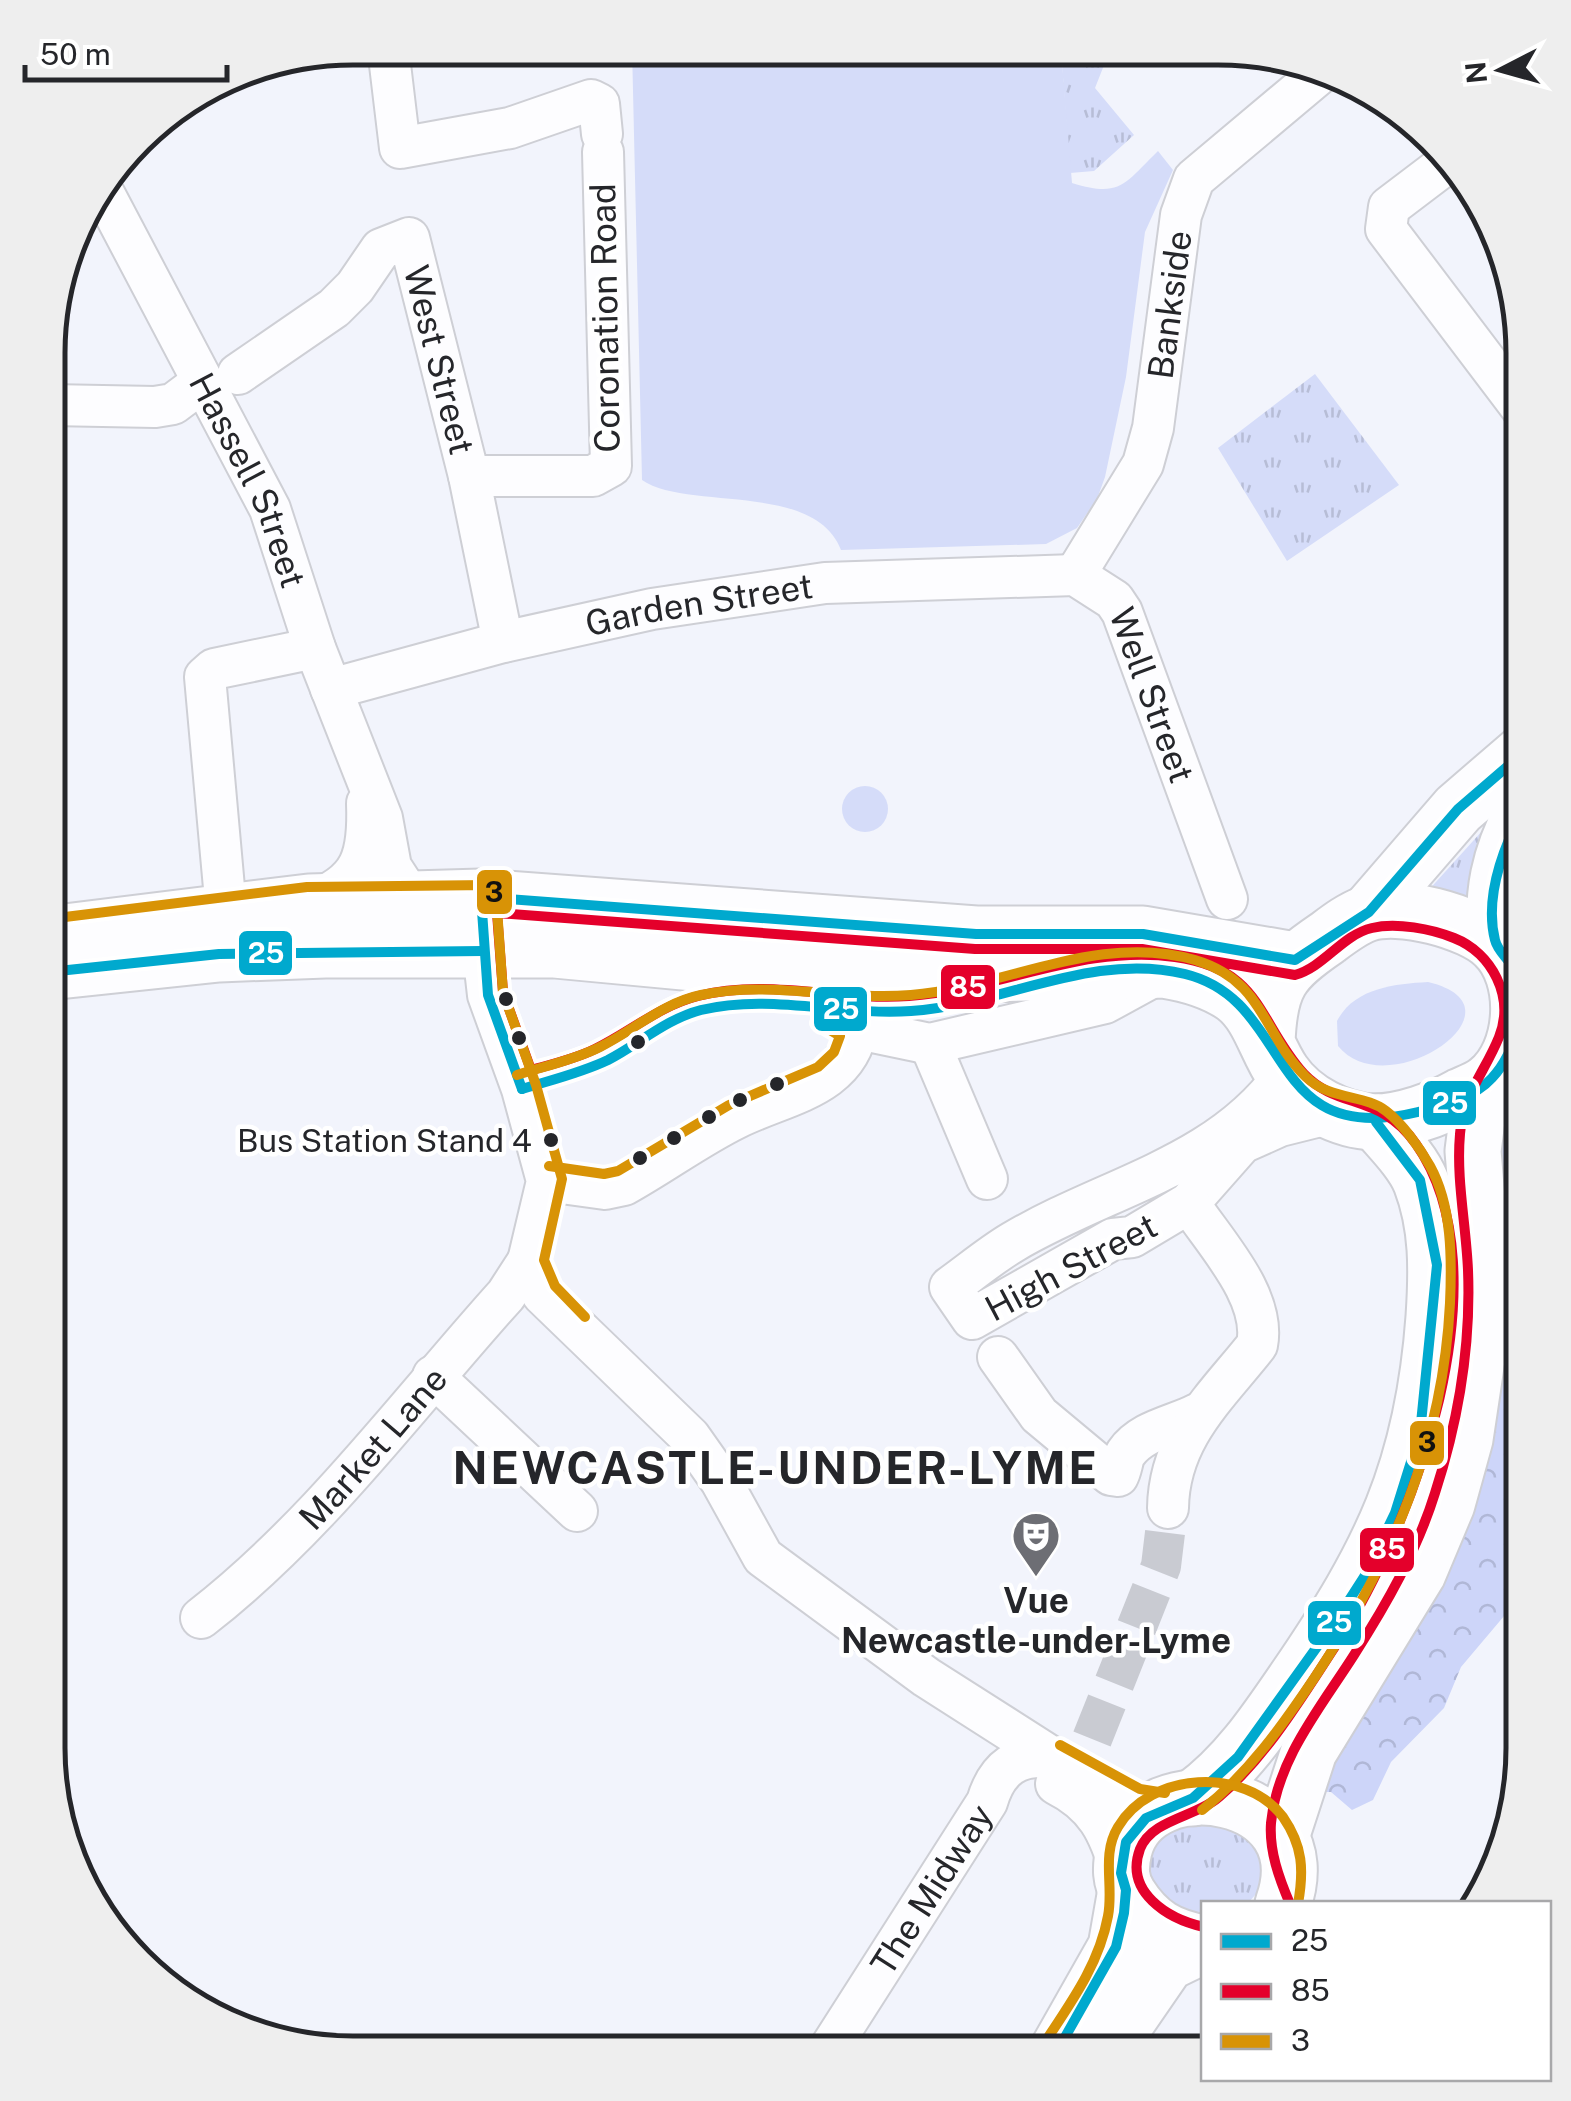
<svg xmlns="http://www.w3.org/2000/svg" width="1571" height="2101" font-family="'Public Sans',sans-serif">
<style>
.grass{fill:url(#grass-tufts)}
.forest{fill:url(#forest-crowns)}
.green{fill:#d5dcf9}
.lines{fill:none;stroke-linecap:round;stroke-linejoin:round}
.minor-tunnel{stroke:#c9cbd2;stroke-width:40;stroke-dasharray:40 20;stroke-linecap:butt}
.minor-casing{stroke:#cecfd5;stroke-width:44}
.highway-casing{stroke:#cecfd5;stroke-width:59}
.minor{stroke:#fdfdff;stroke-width:40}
.highway{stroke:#fdfdff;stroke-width:55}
.bus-1-casing{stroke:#fff;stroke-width:18}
.bus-2-casing{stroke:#fff;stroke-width:18}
.bus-3-casing{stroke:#fff;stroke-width:18}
.bus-1{stroke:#00a9ce;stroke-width:10}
.bus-2{stroke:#e4002b;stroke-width:10}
.bus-3{stroke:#d89306;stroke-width:10}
.bus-dot{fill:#25262a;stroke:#fff;stroke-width:4}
.labels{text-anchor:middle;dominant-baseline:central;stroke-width:9;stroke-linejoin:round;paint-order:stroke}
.bus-label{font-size:32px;fill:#25262a;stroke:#fff;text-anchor:end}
.street-label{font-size:35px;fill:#25262a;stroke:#fff}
.poi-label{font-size:35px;font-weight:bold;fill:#25262a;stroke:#fff}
.district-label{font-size:45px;font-weight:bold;letter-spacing:2.5px;fill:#25262a;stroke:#fff}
.rim{fill:none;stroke:#25262a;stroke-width:5}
.line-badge{stroke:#fff;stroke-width:4}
.badge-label{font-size:28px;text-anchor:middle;font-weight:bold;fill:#fff}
.pale-badge-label{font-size:28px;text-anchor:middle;font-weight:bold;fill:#111}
</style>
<defs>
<pattern id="grass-tufts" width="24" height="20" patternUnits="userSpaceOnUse" patternTransform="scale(2.5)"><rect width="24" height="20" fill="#d5dcf9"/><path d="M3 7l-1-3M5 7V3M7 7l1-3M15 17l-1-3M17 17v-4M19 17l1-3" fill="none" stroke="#b7bdd6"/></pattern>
<pattern id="forest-crowns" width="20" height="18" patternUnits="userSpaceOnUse" patternTransform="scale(2.5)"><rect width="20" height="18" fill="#cdd5f9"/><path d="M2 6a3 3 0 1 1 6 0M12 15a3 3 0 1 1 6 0" fill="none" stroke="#b0b7d6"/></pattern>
</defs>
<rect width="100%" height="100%" fill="#f2f4fc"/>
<g class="grass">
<path d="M1061 50H1110L1095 88 1134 135 1094 171 1070 173Z"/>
<path d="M1315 374 1399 485 1287 561 1218 448Z"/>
<path d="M1492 820 1478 909 1426 893Z"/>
<path d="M1192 1815 1261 1842 1262 1887 1249 1902 1204 1904 1203 1918 1187 1919 1147 1886 1150 1842Z"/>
</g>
<path class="forest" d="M1523 1073V1543L1506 1578 1515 1585 1510 1609 1461 1667 1444 1708 1391 1762 1373 1800 1352 1810 1331 1792H1310L1495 1130Z"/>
<g class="green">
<path d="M632 48 1061 50 1072 183C1121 198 1124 184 1158 151L1173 170 1145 232 1126 377 1105 477 1097 499 1077 528 1046 544 841 550C815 481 686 511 642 480Z"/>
<circle cx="865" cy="809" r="23"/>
<path d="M1428 982C1533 1007 1388 1107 1338 1046L1337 1021C1354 988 1394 984 1428 982Z"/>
</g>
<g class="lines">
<path class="minor-tunnel" d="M1092 1739 1161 1566 1168 1508"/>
<g class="minor-casing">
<g id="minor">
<path d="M388 48 400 148 510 128 591 100 599 104 602 134"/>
<path d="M1447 163 1389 207 1386 229 1523 410"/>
<path id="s1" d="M100 186 270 509 315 648 382 818 391 867 404 887 420 896"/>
<path id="s2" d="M238 374 334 308 355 287 381 249 409 238 469 476 503 642"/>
<path d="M50 405 155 407 173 404 201 383"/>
<path d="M469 476H593L611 466 603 152"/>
<path id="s3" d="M1075 575 1143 464 1153 428 1181 215 1194 179 1318 75"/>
<path id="s4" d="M331 689 503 642 652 609 825 583 1075 575 1114 600 1122 612 1227 899"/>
<path d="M311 901C362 883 369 855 367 803"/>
<path d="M226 910 205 677 214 669 315 648"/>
<path d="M483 951 488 995 522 1089 547 1181 528 1261 542 1294 690 1437 721 1481 763 1557 926 1677 1053 1758 1135 1803 1162 1808"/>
<path d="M858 1029 930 1044 1105 1003 1160 973"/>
<path d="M930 1044 987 1179"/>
<path d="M1284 1075C1218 1167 1105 1187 1013 1242 991 1255 971 1272 950 1287L972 1319 1113 1239 1132 1237 1189 1203 1242 1143 1280 1126 1332 1113"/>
<path d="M547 1181 605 1189 624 1185C662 1164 698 1137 737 1118 785 1094 849 1088 858 1025 861 1005 856 991 842 977"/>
<path d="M998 1357 1039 1415 1111 1475 1118 1476C1122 1469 1122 1459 1126 1453 1142 1430 1174 1426 1197 1414"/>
<path d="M433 1376 577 1511"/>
<path d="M1168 1508C1169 1437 1217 1396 1257 1345 1267 1296 1214 1242 1189 1203"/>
<path id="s5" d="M201 1618C318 1527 407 1405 506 1295L528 1261"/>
<path d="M1056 1784C1096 1804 1109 1831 1121 1873"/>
<path id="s6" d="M828 2051 987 1802C997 1768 1017 1753 1053 1758"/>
</g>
</g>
<g class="highway-casing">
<g id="highway">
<path d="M1369 912 1458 809 1523 753"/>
<path d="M49 934 309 902 481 897 976 934H1143L1295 960"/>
<path d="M1496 945C1491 893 1499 856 1523 810"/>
<path d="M49 972 219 954 325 950H555L842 977 1164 970C1189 974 1214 981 1235 996 1260 1015 1266 1049 1283 1073 1302 1101 1341 1121 1374 1122 1402 1122 1438 1109 1461 1096 1470 1092 1481 1088 1488 1082 1526 1052 1529 977 1495 945 1471 921 1398 902 1366 914 1352 919 1339 929 1327 938 1280 970 1269 985 1267 1043"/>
<path d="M1193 1798C1236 1767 1266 1722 1296 1678 1381 1554 1423 1469 1434 1317 1437 1271 1438 1226 1421 1182 1412 1160 1391 1140 1376 1122"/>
<path d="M1282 1834 1309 1751 1418 1573 1447 1504 1465 1439 1480 1339 1483 1270 1473 1151 1478 1112 1489 1082"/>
<path d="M1204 1943C1169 1937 1148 1925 1129 1895 1120 1881 1120 1867 1124 1850 1144 1762 1325 1787 1283 1904"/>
<path d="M1056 2053 1116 1947 1126 1890"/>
<path d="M1105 2053 1167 1963 1204 1945"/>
</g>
</g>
<use href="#minor" class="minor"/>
<use href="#highway" class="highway"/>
<g class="bus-1-casing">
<g id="bus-1">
<path d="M49 972 219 954 483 951"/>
<path d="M522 1089C551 1080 581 1073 608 1060 639 1044 666 1019 701 1010 770 993 841 1016 911 1011 1003 1005 1092 951 1185 974 1296 1001 1262 1150 1418 1112 1443 1106 1474 1098 1492 1078 1516 1052 1528 1005 1515 972 1511 960 1498 953 1495 940 1484 896 1503 848 1523 810"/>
<path d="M522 1089 488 995 481 897 976 934H1143L1295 960 1369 912 1458 809 1523 753"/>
<path d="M1056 2053 1116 1947 1124 1913 1126 1890 1121 1873 1126 1842 1146 1818 1193 1798 1238 1757 1337 1619 1364 1577 1395 1513 1420 1433 1437 1265 1420 1180 1376 1122"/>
</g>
</g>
<g class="bus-2-casing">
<path id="bus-2" d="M1204 1927C1168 1919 1124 1892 1140 1849 1152 1819 1196 1817 1219 1797 1267 1756 1302 1697 1336 1645 1414 1526 1507 1274 1416 1144 1381 1093 1338 1110 1304 1074 1257 1022 1263 969 1175 957 1082 944 1000 990 909 996 838 1001 768 978 698 996 659 1006 630 1032 595 1049 575 1059 553 1064 531 1070L503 992 497 913 975 949H1142L1295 975C1324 967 1342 935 1372 928 1396 922 1432 929 1454 938 1492 953 1515 997 1499 1037 1485 1072 1463 1094 1460 1134 1456 1179 1466 1224 1468 1270 1471 1345 1458 1422 1435 1493 1417 1551 1386 1605 1354 1655 1321 1707 1277 1759 1271 1823 1269 1851 1279 1878 1290 1904"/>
</g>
<g class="bus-3-casing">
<g id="bus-3">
<path d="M49 919 307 887 490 885 496 895 503 992 536 1085 562 1179 544 1260 555 1286 585 1317"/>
<path d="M517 1075C545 1066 574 1060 600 1047 634 1030 663 1003 701 995 771 980 841 1001 911 995 1006 987 1099 932 1195 960 1265 981 1262 1034 1306 1077 1331 1101 1364 1094 1386 1111 1402 1123 1420 1148 1430 1166 1452 1206 1452 1258 1450 1303 1443 1443 1392 1561 1315 1677 1282 1726 1249 1773 1202 1810"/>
<path d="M549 1166 604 1174 618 1171 729 1105 818 1067 834 1052 840 1036 818 1023"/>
<path d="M1060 1745 1140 1789 1165 1793"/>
<path d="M1043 2045C1070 2004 1099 1965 1108 1916 1114 1886 1101 1855 1118 1827 1150 1772 1245 1766 1283 1817 1303 1846 1304 1870 1298 1904"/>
</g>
</g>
<use href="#bus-1" class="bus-1"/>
<use href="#bus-2" class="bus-2"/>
<use href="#bus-3" class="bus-3"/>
</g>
<defs>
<g id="theatre-pin" transform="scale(2.5)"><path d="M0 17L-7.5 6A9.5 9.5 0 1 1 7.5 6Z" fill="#6d6e74" stroke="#fff"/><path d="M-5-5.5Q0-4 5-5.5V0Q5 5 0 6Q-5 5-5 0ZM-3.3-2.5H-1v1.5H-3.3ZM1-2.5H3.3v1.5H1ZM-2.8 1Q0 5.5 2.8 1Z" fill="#fff"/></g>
</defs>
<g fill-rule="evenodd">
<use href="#theatre-pin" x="1036" y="1536"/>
</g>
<g class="bus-dot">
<circle cx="506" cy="999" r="9"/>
<circle cx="519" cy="1038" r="9"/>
<circle cx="638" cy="1042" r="9"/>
<circle cx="777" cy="1084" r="9"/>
<circle cx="740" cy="1100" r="9"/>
<circle cx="709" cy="1117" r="9"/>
<circle cx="674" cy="1138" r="9"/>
<circle cx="551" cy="1140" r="9"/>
<circle cx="640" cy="1158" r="9"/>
</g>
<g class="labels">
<g class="bus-label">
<text x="532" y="1140">Bus Station Stand 4</text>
</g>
<g class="street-label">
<text stroke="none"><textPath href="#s3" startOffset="292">Bankside</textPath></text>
<text transform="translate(605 318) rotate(-91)">Coronation Road</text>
<text stroke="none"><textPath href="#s2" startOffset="348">West Street</textPath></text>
<text stroke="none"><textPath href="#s1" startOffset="330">Hassell Street</textPath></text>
<text stroke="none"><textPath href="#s4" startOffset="378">Garden Street</textPath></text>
<text stroke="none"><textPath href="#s4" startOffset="905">Well Street</textPath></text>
<text transform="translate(1071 1267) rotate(-28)">High Street</text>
<text stroke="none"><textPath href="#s5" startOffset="242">Market Lane</textPath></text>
<text stroke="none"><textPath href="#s6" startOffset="192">The Midway</textPath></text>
</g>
<g class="poi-label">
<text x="1036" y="1600">Vue<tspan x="1036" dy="40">Newcastle-under-Lyme</tspan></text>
</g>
<g class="district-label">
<text x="776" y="1467">NEWCASTLE-UNDER-LYME</text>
</g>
</g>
<path d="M0 0H1571V2101H0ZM353 65H1218A288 288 0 0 1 1506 353V1748A288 288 0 0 1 1218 2036H353A288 288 0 0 1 65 1748V353A288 288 0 0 1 353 65Z" fill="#eee" fill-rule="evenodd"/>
<path class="rim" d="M353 65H1218A288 288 0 0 1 1506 353V1748A288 288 0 0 1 1218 2036H353A288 288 0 0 1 65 1748V353A288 288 0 0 1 353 65Z"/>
<g class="line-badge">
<rect x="475" y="868" width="39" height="48" rx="10" fill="#d89306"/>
<rect x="237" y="929" width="57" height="48" rx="10" fill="#00a9ce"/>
<rect x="939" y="963" width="58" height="48" rx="10" fill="#e4002b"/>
<rect x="812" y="985" width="57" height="48" rx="10" fill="#00a9ce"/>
<rect x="1421" y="1079" width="57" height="48" rx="10" fill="#00a9ce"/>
<rect x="1408" y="1419" width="38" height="48" rx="10" fill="#d89306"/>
<rect x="1358" y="1526" width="58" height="48" rx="10" fill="#e4002b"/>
<rect x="1306" y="1599" width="57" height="48" rx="10" fill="#00a9ce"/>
</g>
<g class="badge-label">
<text x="266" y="963">25</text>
<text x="968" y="997">85</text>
<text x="841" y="1019">25</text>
<text x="1450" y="1113">25</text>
<text x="1387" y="1559">85</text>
<text x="1334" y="1632">25</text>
</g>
<g class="pale-badge-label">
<text x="494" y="902">3</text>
<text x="1427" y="1452">3</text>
</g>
<rect x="1201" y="1901" width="350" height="180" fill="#ffffff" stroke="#a8a8aa" stroke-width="2.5"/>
<rect x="1221" y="1934" width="50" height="15" fill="#00a9ce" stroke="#a8a8aa" stroke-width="2.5"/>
<text x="1291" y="1951" font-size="30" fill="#25262a">25</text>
<rect x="1221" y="1984" width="50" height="15" fill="#e4002b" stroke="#a8a8aa" stroke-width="2.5"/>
<text x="1291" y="2001" font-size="30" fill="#25262a">85</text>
<rect x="1221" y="2034" width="50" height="15" fill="#d89306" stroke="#a8a8aa" stroke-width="2.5"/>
<text x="1291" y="2051" font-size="30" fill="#25262a">3</text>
<g transform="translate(1501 70) rotate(264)" stroke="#ffffff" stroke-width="8" paint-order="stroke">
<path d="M0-8L18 38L0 25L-18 38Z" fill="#25262a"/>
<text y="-15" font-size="28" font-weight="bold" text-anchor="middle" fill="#25262a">N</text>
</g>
<path d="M25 65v15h202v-15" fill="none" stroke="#25262a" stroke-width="5"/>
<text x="40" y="65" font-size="30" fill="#25262a" stroke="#ffffff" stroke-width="8" paint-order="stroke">50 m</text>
</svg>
